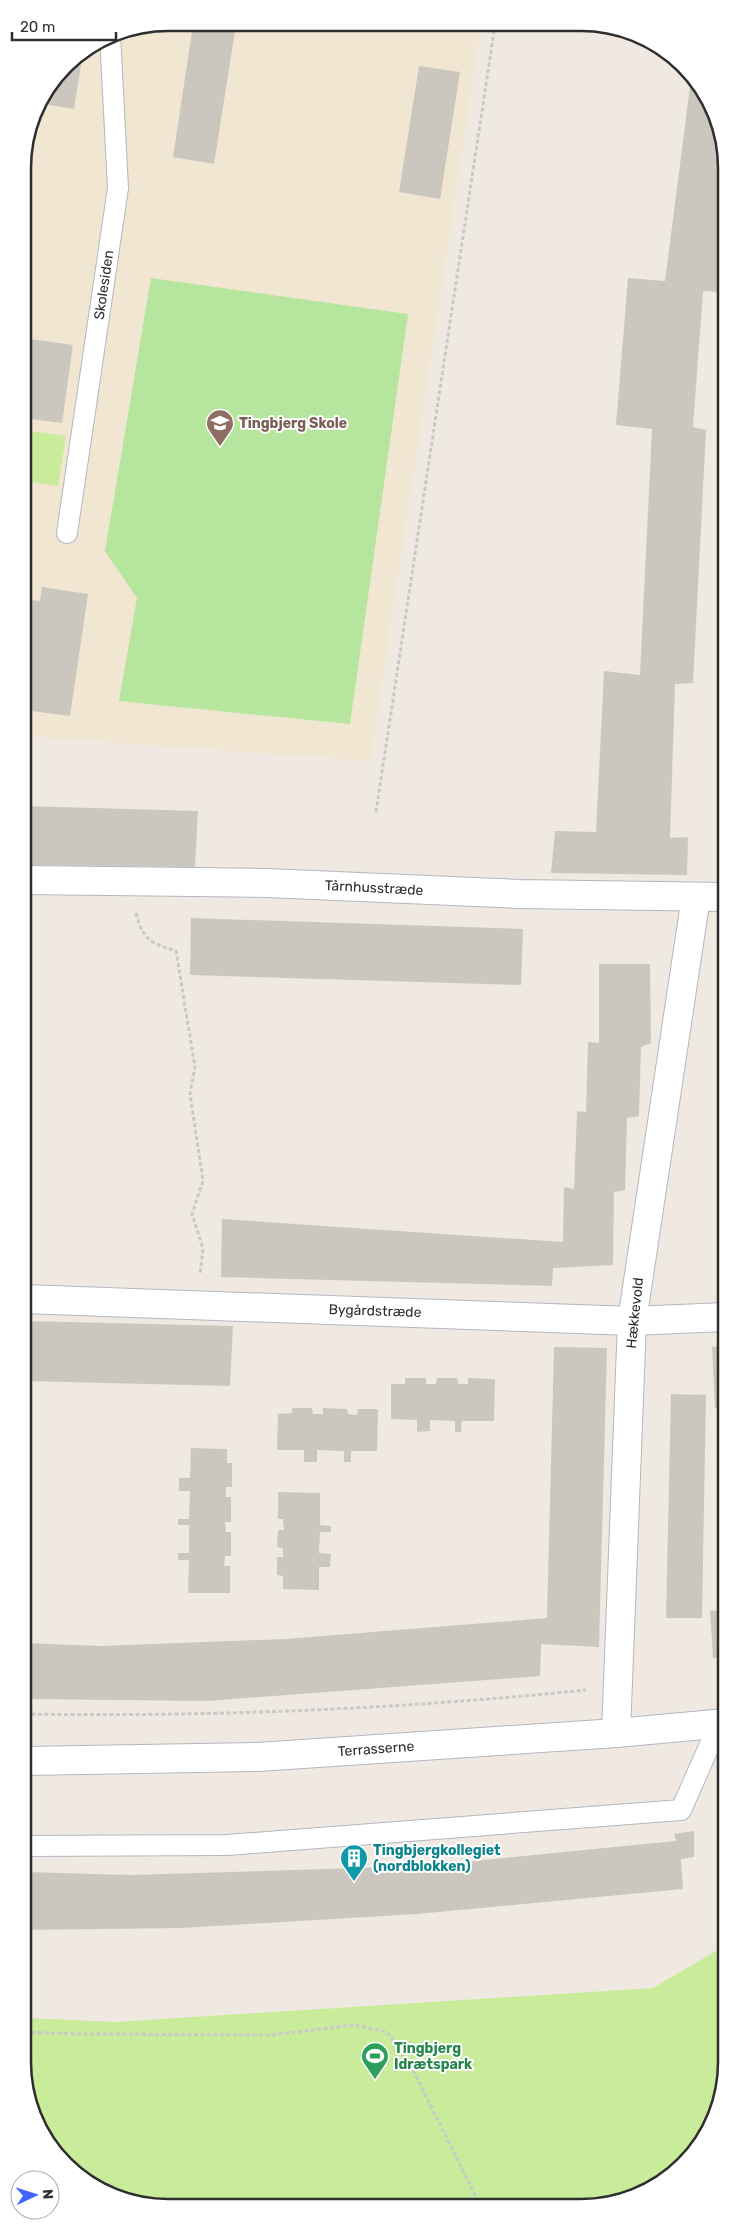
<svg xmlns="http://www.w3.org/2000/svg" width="749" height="2230" font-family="Rubik,sans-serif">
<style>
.education{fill:#f0e6d1}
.green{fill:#b6e59e}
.pitch{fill:#c9ec9a}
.building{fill:#cbc7bf}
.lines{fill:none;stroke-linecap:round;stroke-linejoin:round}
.lane-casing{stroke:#b4b7c1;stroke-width:22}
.street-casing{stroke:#b4b7c1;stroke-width:30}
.path{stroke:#c9c9c9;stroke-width:3;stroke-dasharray:4 2.5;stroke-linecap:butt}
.lane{stroke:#fff;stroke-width:20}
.street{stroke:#fff;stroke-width:28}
.labels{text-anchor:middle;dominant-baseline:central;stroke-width:4;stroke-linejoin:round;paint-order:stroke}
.street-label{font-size:14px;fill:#2e2e2e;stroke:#fff}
.education-label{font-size:14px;font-weight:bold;fill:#785e54;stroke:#fff;text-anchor:start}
.culture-label{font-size:14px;font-weight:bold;fill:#0d838f;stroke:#fff;text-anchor:start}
.leisure-label{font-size:14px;font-weight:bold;fill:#27864d;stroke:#fff;text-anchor:start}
.rim{fill:none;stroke:#2e2e2e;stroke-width:2.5}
</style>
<rect width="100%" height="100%" fill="#efe9e1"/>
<path class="education" d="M169 23 481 25 370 761 24 736 23 159 37 104 72 59 113 34Z"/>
<path class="green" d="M151 278 408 314 350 724 119 701 137 598 105 551Z"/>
<g class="pitch">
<path d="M23 430 66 436 58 486 23 481Z"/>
<path d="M726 1945V2071L715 2117 690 2158 654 2188 609 2205H140L65 2165 25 2090V2018L115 2022 653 1988Z"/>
</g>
<g class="building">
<path d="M193 25 235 31 214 164 173 157Z"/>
<path d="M83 52 74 109 38 103 72 59Z"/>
<path d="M419 66 460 72 440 199 399 192Z"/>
<path d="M691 79 724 140V237L717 292 703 291 693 427 706 430 693 683 675 684 670 838 688 837 687 875 551 873 555 831 596 832 604 671 640 675 652 429 616 425 628 278 665 281Z"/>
<path d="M23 338 73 345 62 423 23 418Z"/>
<path d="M42 587 88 594 70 716 24 710 23 599 40 601Z"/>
<path d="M24 806 198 811 195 867 24 865Z"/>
<path d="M191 918 523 929 521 985 190 975Z"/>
<path d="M599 964H650L651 1043 641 1047 639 1116 627 1118 625 1190 614 1192 613 1265 553 1268 552 1286 221 1277 222 1219 563 1242 564 1187 574 1189 577 1111 586 1112 588 1042 599 1043Z"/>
<path d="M24 1321 233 1326 230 1386 24 1381Z"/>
<path d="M725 1346V1407L715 1408 712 1347Z"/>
<path d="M554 1347 607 1348 599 1647 541 1644 540 1676 207 1701 25 1699V1643L101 1646 285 1639 547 1618Z"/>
<path d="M405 1378H426V1384H436L437 1378H457L458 1384H468V1378L495 1379 494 1421H462L461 1432H455V1421L430 1420V1431L417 1432V1420L391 1419V1384H405Z"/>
<path d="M671 1394 706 1395 702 1618H666Z"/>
<path d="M292 1408H312L313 1414H323V1408L347 1409 348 1414 357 1415 358 1409H378L377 1451H351V1462H344V1451L317 1450V1462H304V1450H277L278 1414 292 1413Z"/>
<path d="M191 1448 227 1449V1463H232V1487H226V1497H231V1522H225L226 1532H231V1556H225L224 1566H230V1593H188L189 1560H178V1553H189V1525H178V1519H189L190 1491H179V1478H190Z"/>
<path d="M278 1492 320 1493V1525L331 1526V1532H320L319 1553 331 1554 330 1567H319V1590L283 1589V1576L277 1575V1557H283V1548L277 1547 278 1530H284L283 1519H278Z"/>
<path d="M726 1610V1657L713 1658 710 1611Z"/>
<path d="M694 1831V1857L681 1859 683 1889 417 1914 182 1928 25 1930V1872L130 1875 423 1866 676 1841 674 1834Z"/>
</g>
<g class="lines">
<g class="lane-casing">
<g id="lane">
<path d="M67 533 118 188 110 35"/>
<path d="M25 1846 227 1845 681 1810 719 1724"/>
</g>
</g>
<g class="street-casing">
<g id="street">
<path d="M24 880 267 883 520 894 725 897"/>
<path d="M24 1299 632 1321 725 1317"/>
<path d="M616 1733 632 1321 696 897"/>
<path d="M25 1761 258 1757 616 1733 726 1723"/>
</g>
</g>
<g class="path">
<path d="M376 812 495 25"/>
<path d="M136 913C143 940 150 943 176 951L195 1067 190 1094 203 1181 192 1214 203 1249 200 1275"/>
<path d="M25 1714C212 1717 400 1709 586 1690"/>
<path d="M25 2032 74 2034 271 2035 354 2025 387 2032 413 2070 480 2205"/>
</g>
<use href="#lane" class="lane"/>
<use href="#street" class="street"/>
</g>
<defs>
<g id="school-pin" transform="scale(1.4375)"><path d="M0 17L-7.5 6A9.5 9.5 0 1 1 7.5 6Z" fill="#8d6e63" stroke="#fff"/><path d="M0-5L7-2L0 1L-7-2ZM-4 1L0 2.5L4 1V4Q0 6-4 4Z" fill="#fff"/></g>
<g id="building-pin" transform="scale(1.4375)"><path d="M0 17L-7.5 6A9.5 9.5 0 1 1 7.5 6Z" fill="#0f9aa8" stroke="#fff"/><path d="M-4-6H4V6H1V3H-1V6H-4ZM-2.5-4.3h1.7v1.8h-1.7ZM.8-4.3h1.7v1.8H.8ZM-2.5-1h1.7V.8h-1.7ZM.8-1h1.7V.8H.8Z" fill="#fff"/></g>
<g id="stadium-pin" transform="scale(1.4375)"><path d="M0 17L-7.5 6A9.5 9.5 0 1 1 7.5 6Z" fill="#2e9e5b" stroke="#fff"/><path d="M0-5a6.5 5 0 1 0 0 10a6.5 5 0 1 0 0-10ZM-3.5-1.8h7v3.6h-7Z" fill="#fff"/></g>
</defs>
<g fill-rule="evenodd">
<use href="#school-pin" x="220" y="423"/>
<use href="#building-pin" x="354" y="1858"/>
<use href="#stadium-pin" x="375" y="2056"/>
</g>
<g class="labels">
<g class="street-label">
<text transform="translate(104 285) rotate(-82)">Skolesiden</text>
<text transform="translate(374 888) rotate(3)">Tårnhusstræde</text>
<text transform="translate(375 1311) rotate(2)">Bygårdstræde</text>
<text transform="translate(635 1313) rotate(-84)">Hækkevold</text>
<text transform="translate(376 1749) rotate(-4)">Terrasserne</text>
</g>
<g class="education-label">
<text x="239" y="423">Tingbjerg Skole</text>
</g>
<g class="culture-label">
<text x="373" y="1850">Tingbjergkollegiet<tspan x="373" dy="16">(nordblokken)</tspan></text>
</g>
<g class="leisure-label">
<text x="394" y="2048">Tingbjerg<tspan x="394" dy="16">Idrætspark</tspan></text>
</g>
</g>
<path d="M0 0H749V2230H0ZM168 31H581A137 137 0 0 1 718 168V2062A137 137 0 0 1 581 2199H168A137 137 0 0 1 31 2062V168A137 137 0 0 1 168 31Z" fill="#fff" fill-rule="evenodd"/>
<path class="rim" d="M168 31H581A137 137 0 0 1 718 168V2062A137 137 0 0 1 581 2199H168A137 137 0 0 1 31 2062V168A137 137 0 0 1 168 31Z"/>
<g transform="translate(35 2195) rotate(86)"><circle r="24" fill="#ffffff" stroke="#ababab"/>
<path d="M0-4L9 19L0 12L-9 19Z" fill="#4264fb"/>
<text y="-8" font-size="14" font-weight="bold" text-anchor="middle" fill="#2e2e2e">N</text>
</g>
<path d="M12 32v8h104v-8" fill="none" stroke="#2e2e2e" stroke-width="2.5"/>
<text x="20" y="32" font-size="15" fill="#2e2e2e" stroke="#ffffff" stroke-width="4" paint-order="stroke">20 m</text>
</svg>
